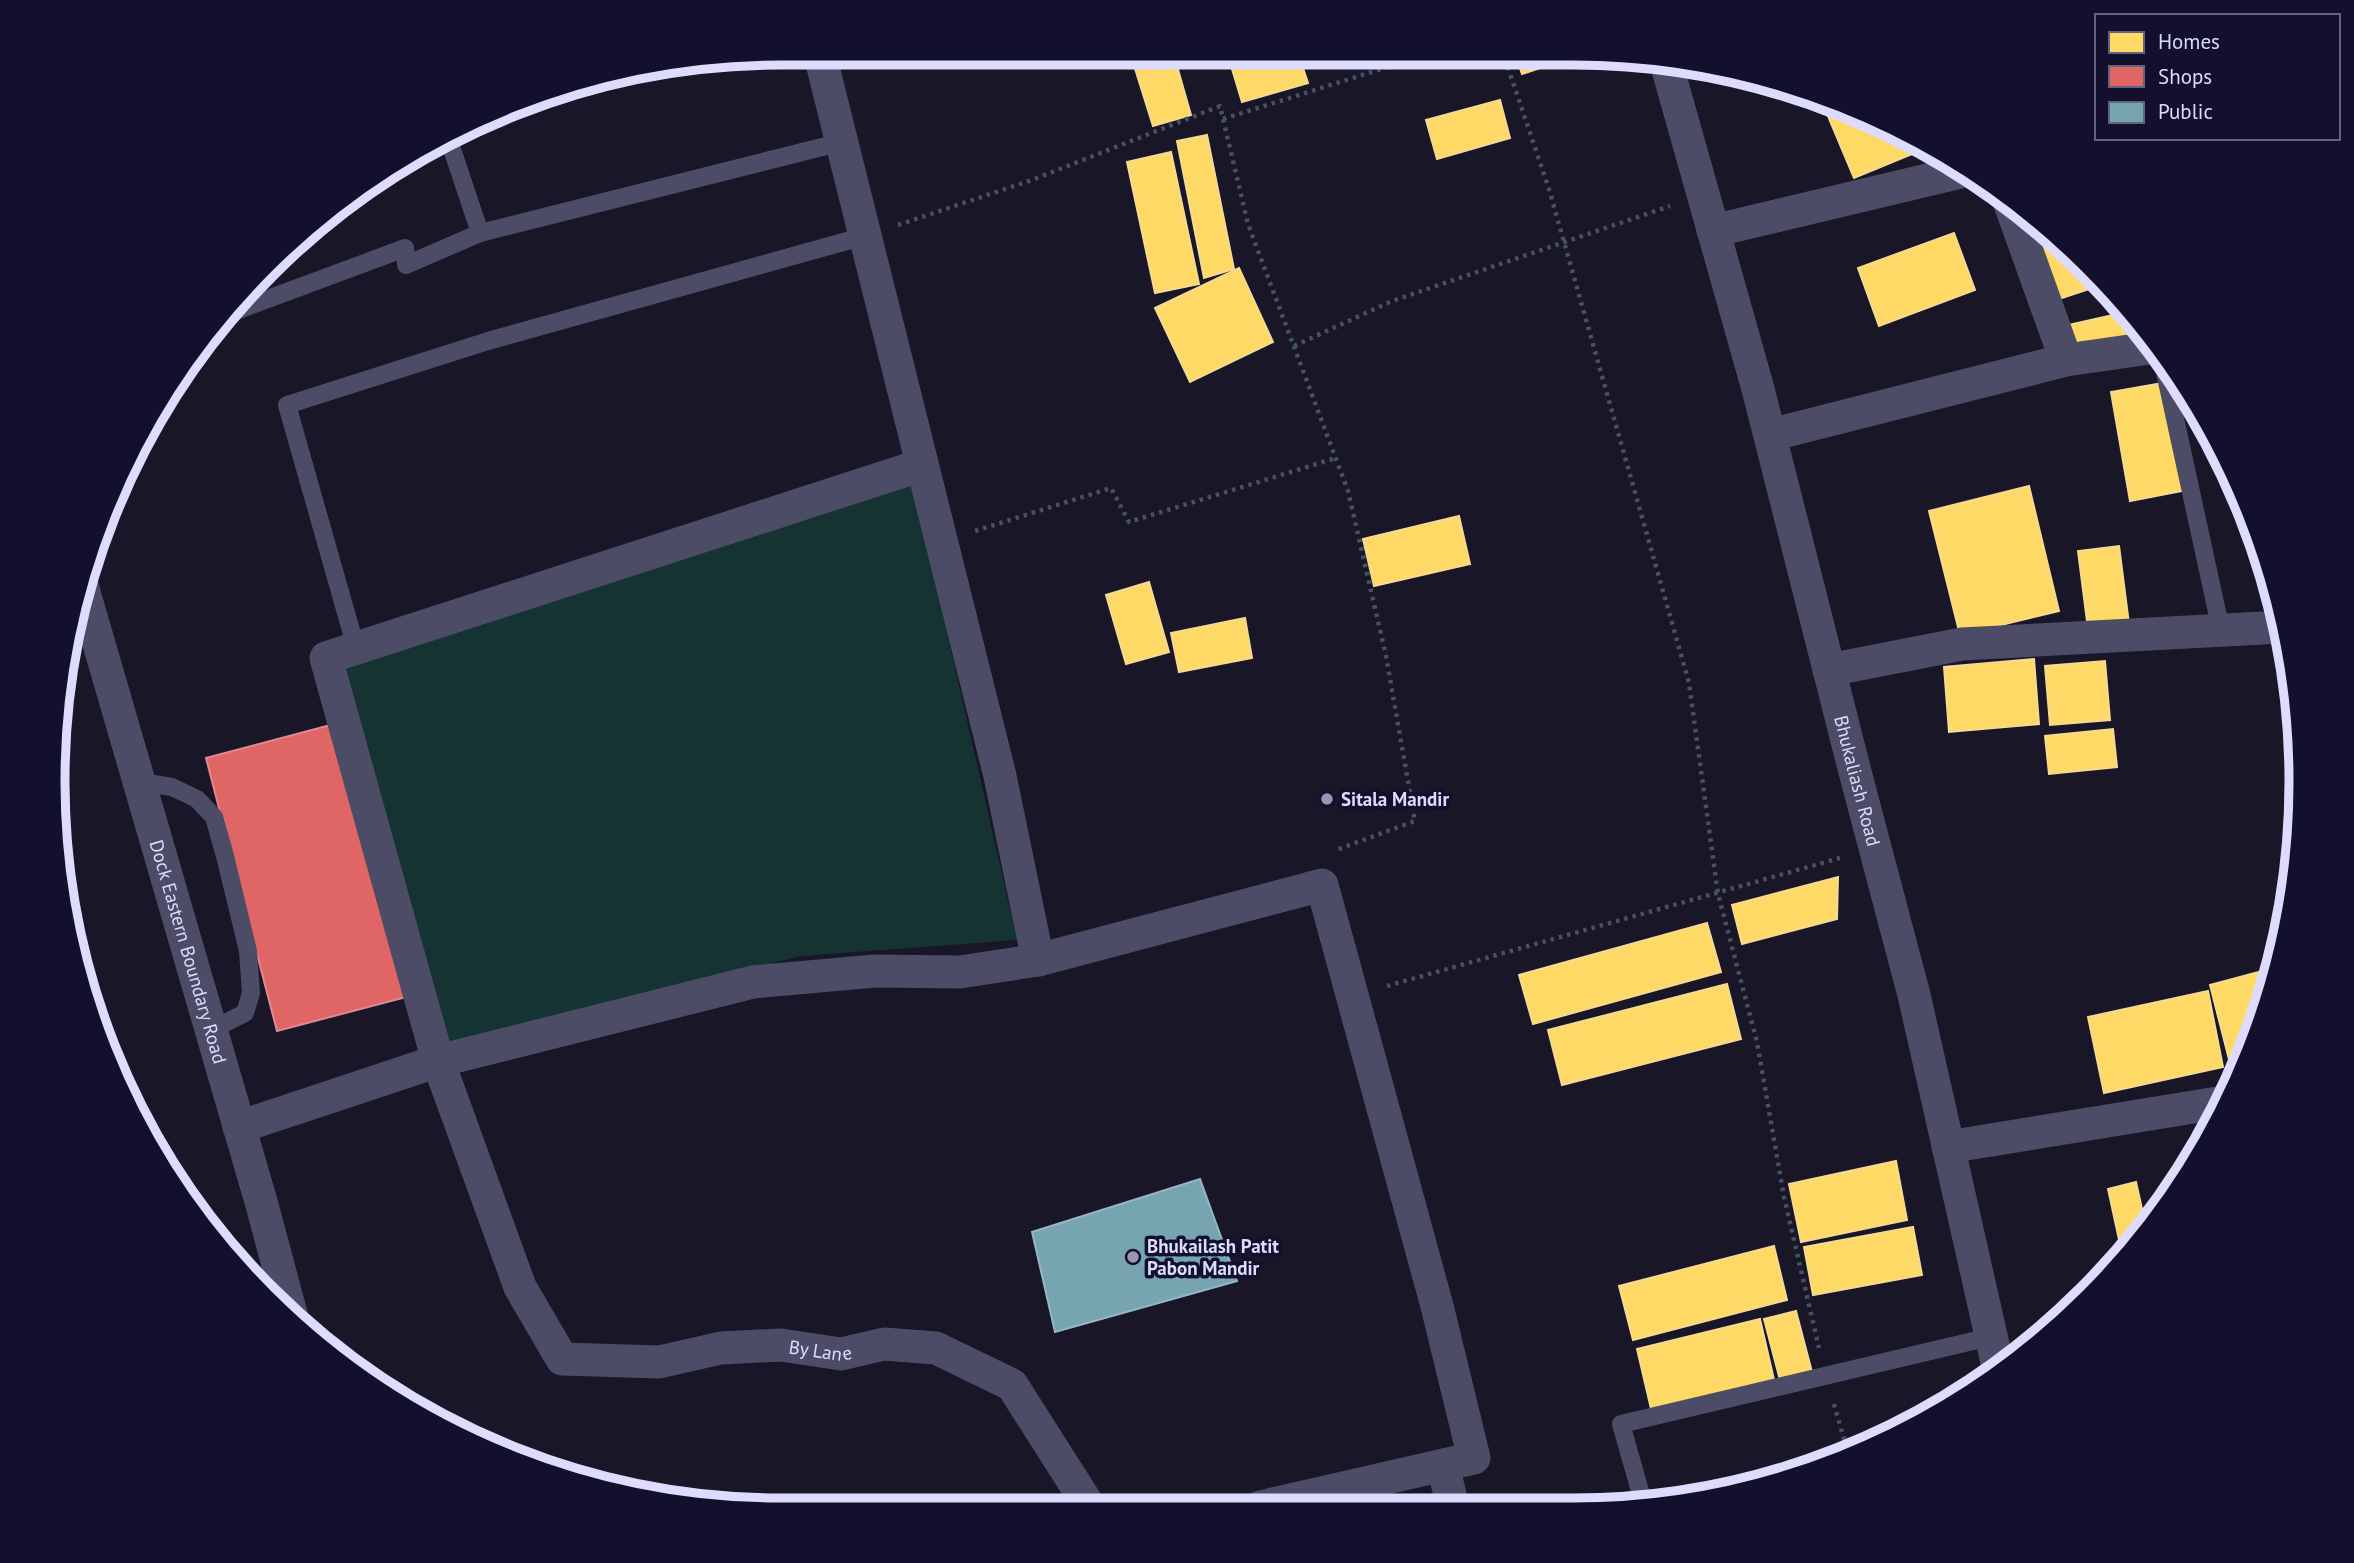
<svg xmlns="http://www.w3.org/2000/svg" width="2354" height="1563" font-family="'PT Sans',sans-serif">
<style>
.green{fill:#143331}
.homes{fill:#ffd966;stroke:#f5da94;stroke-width:2}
.shops{fill:#e06666;stroke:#df8994;stroke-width:2}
.public{fill:#76a5af;stroke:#95b6c7;stroke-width:2}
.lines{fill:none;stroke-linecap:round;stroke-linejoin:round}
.path{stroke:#445362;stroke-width:4.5;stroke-dasharray:3.5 5;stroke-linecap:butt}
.lane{stroke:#4c4c67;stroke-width:18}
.street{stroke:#4c4c67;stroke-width:33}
.poi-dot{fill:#9897b3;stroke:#13102d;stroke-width:2.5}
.labels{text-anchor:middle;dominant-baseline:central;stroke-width:7;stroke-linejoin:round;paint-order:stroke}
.street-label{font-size:19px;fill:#dddcff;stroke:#13102d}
.poi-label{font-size:19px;font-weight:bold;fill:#dddcff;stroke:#13102d;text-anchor:start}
.rim{fill:none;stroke:#dddcff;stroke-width:9}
</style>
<rect width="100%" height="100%" fill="#181627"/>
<path class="green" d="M913 482 1017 940 802 956 445 1043 338 667Z"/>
<g class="homes">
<path d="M1132 59H1175L1191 115 1153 126Z"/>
<path d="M1229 59H1300L1308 83 1242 102Z"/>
<path d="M1517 59H1567L1522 74Z"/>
<path d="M1820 97 1895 128 1920 145 1922 150 1854 178Z"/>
<path d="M1500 100 1510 138 1437 159 1426 120Z"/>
<path d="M1207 135 1234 269 1204 278 1177 141Z"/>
<path d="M1171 152 1199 284 1155 293 1127 162Z"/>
<path d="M2029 218 2053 234 2091 273 2095 287 2053 301Z"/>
<path d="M1954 233 1975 290 1879 326 1858 268Z"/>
<path d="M1239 268 1273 342 1190 382 1155 308Z"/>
<path d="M2126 312 2138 324 2142 338 2071 355 2064 326Z"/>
<path d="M2163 383 2182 491 2130 501 2111 392Z"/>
<path d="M2029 486 2059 611 1960 635 1929 511Z"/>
<path d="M1459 516 1470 564 1374 586 1363 539Z"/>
<path d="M2119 546 2129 624 2088 629 2078 551Z"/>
<path d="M1149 582 1169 652 1126 664 1106 595Z"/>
<path d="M1245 618 1252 658 1179 672 1171 633Z"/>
<path d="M2034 659 2039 724 1949 732 1944 667Z"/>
<path d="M2105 661 2110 720 2050 725 2045 666Z"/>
<path d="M2113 729 2117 767 2049 774 2045 736Z"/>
<path d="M1838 877 1837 919 1742 944 1732 905Z"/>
<path d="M1707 923 1721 972 1533 1024 1519 975Z"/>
<path d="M2274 968 2263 1016 2238 1070 2232 1071 2210 985Z"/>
<path d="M1727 984 1741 1039 1562 1085 1548 1030Z"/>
<path d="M2208 991 2223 1067 2104 1093 2088 1017Z"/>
<path d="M1896 1161 1907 1220 1801 1242 1789 1184Z"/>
<path d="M2136 1182 2146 1227 2123 1258 2108 1189Z"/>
<path d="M1913 1227 1922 1275 1813 1295 1804 1247Z"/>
<path d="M1774 1246 1787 1300 1633 1340 1619 1286Z"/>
<path d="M1796 1311 1812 1372 1780 1380 1764 1319Z"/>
<path d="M1760 1319 1775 1384 1652 1413 1637 1349Z"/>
</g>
<path class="shops" d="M338 723 410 996 277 1031 206 758Z"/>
<path class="public" d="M1200 1179 1237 1281 1055 1332 1032 1232Z"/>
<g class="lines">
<g class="path">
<path d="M1505 59 1549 189 1689 683 1718 894 1757 1042 1784 1197 1819 1348"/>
<path d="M1223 119 1413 59"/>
<path d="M898 225 1032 180 1220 106 1248 224 1348 491 1386 656 1415 821 1336 850"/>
<path d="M1294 346 1392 301 1670 206"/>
<path d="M975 531 1111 488 1129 522 1336 458"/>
<path d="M1387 986 1840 858"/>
<path d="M1834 1404 1848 1453"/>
</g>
<g class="lane">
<path d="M449 140 480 233"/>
<path d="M225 315 405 248 406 265 480 233 842 142"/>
<path d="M2161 354 2221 630"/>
<path d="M356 648 287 405 488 341 865 236"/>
<path d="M141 782 172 787 197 799 214 817 225 856 248 951 251 993 245 1013 211 1030"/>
<path d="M1644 1505 1621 1424 1990 1337"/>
</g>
<g class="street">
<path d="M821 59 1000 776 1038 960"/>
<path id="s1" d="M1665 59 1758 389 1855 772 1914 995 1999 1371"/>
<path d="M2010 204 2066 360"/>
<path d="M1713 231 1961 172"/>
<path d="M1770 435 2066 360 2157 347"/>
<path id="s2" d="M922 465 326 658 438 1061 520 1287 562 1359 659 1362 721 1348 781 1345 841 1354 884 1344 936 1348 1012 1385 1089 1506"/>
<path id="s3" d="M81 582 262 1205 293 1321"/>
<path d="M1829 670 1962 644 2282 627"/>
<path d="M239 1127 438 1061 753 982 875 971 960 972 1038 960 1322 885 1437 1306 1474 1458 1260 1507"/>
<path d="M1948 1147 2224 1102"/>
<path d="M1443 1465 1453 1508"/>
</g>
</g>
<g class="poi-dot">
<circle cx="1327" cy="799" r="7"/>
<circle cx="1133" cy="1257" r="7"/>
</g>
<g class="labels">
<g class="street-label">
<text stroke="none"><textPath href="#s1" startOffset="747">Bhukaliash Road</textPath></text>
<text stroke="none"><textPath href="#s3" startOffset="385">Dock Eastern Boundary Road</textPath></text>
<text stroke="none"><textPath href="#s2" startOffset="1629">By Lane</textPath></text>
</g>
<g class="poi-label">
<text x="1341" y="799">Sitala Mandir</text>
<text x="1147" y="1246">Bhukailash Patit<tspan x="1147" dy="22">Pabon Mandir</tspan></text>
</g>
</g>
<path d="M0 0H2354V1563H0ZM781 65H1573A716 716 0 0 1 2289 781V782A716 716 0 0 1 1573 1498H781A716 716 0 0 1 65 782V781A716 716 0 0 1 781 65Z" fill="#13102d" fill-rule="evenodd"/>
<path class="rim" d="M781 65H1573A716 716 0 0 1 2289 781V782A716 716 0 0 1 1573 1498H781A716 716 0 0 1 65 782V781A716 716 0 0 1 781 65Z"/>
<rect x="2095" y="14" width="245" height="126" fill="#13102d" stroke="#646281" stroke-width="2"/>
<rect x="2109" y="32" width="35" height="21" fill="#ffd966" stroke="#646281" stroke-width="2"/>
<text x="2158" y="49" font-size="21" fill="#dddcff">Homes</text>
<rect x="2109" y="66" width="35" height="21" fill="#e06666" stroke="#646281" stroke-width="2"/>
<text x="2158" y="84" font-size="21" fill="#dddcff">Shops</text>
<rect x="2109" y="102" width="35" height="21" fill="#76a5af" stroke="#646281" stroke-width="2"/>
<text x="2158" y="119" font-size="21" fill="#dddcff">Public</text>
</svg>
